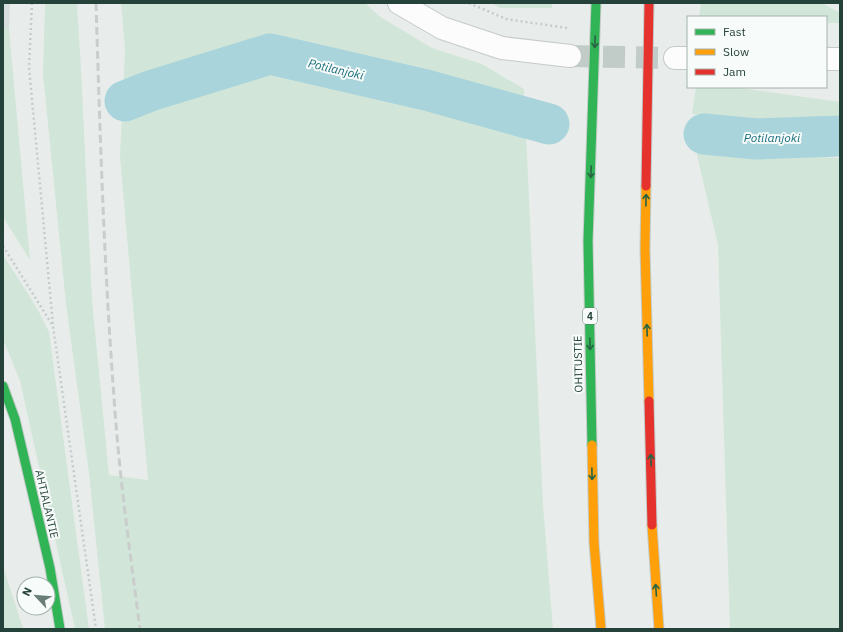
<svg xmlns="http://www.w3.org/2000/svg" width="843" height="632" font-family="'IBM Plex Sans',sans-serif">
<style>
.built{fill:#d6dedb}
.green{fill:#d1e6d8}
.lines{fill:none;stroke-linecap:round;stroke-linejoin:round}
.river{stroke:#a9d4db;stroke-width:41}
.street-tunnel{stroke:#c1cbc8;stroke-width:22;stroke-dasharray:22 11;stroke-linecap:butt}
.street-casing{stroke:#c5cac8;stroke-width:24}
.fast-casing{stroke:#c3cbc8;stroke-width:11}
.slow-casing{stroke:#c3cbc8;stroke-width:11}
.jam-casing{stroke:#c3cbc8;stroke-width:11}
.path{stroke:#c3ccca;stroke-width:2.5;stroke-dasharray:2 3;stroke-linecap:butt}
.street{stroke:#fcfcfc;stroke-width:22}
.fast{stroke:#30b455;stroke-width:9}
.slow{stroke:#ff9f0a;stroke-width:9}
.jam{stroke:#e5322d;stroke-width:9}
.rail{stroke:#c9cdcc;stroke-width:3;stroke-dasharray:8 4;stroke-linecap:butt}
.oneway{stroke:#286442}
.labels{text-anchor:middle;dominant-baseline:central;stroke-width:4;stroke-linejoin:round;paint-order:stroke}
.shield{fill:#f7fbf9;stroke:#637a73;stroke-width:1}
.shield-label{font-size:10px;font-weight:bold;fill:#24423a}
.street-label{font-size:11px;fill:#24423a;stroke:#f7fbf9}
.water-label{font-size:12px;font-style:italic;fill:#1c6f80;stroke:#f7fbf9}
</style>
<rect width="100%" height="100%" fill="#e8edeb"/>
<path class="built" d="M3 3H10L9 29H3Z"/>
<g class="green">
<path d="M45 3H77L81 69 92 300 109 475 148 480 120 156 125 49 121 3H365L379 16 432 48 482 64 524 89 543 505 553 629H105L89 473 66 304 43 74Z"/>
<path d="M491 3H552V8H500Z"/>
<path d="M701 3H822L840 13V23H826V17H699Z"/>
<path d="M3 29H9L30 260 3 217Z"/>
<path d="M696 87H734L840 102V124L756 122 692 114Z"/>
<path d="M696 151 840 158V629H730L718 245Z"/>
<path d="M3 255 37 308 49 332 89 629H75L20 381 3 339Z"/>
<path d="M3 567 23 628V629H3Z"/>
</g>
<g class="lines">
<g class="river">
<path d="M125 101 150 91 270 54 426 90 549 124"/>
<path d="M704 134 757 139 840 136"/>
</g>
<path class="street-tunnel" d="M570 56 675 58"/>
<g class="street-casing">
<g id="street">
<path d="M399 3 442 28 502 48 570 56"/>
<path d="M675 58H688"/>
<path d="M826 59H840"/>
</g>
</g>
<g class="fast-casing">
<g id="fast">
<path d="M3 386 15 419 50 568 60 629"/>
<path d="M592 445 588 241 596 3"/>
</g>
</g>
<g class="slow-casing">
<g id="slow">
<path d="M646 186 645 249 649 401"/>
<path d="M592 445 594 543 601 629"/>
<path d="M652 525 659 629"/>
</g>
</g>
<g class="jam-casing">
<g id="jam">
<path d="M646 186 649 3"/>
<path d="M649 401 652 525"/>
</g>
</g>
<g class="path">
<path d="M32 3 29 67 53 325"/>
<path d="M469 3 506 19 567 28"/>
<path d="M3 246 53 326 96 629"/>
</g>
<use href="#street" class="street"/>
<use href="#fast" class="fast"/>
<use href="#slow" class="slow"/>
<use href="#jam" class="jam"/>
<path class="rail" d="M96 3C100 134 104 266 114 397 119 475 130 552 140 629"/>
</g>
<defs><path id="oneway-shaft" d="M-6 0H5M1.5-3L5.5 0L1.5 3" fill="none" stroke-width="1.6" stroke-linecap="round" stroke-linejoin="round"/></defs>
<g class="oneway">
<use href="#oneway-shaft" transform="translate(595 42) rotate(92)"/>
<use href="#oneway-shaft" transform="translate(591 172) rotate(92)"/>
<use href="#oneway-shaft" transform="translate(646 200) rotate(-89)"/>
<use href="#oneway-shaft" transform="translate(647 330) rotate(-92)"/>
<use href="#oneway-shaft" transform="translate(590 344) rotate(89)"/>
<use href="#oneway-shaft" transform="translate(651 460) rotate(-92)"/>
<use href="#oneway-shaft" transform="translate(592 474) rotate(89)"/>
<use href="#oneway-shaft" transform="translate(656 590) rotate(-94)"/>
</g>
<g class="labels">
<rect class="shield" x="583" y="308" width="14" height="16" rx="3"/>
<g class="shield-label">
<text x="590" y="316">4</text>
</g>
<g class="street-label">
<text transform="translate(578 364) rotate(-91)">OHITUSTIE</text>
<text transform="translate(47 504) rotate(77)">AHTIALANTIE</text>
</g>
<g class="water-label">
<text transform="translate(336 69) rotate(13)">Potilanjoki</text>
<text x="772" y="137">Potilanjoki</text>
</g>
</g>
<rect width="843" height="632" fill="none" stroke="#24423a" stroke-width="8"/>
<rect x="687" y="16" width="140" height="72" fill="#f7fbf9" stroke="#a3b1ad"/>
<rect x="695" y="29" width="20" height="6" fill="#30b455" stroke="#a3b1ad"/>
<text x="723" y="36" font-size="12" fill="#24423a">Fast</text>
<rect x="695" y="49" width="20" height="6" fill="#ff9f0a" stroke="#a3b1ad"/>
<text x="723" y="56" font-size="12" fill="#24423a">Slow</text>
<rect x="695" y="69" width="20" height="6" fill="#e5322d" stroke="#a3b1ad"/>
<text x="723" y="76" font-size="12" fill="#24423a">Jam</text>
<g transform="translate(36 596) rotate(296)"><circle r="19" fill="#f7fbf9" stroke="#a3b1ad"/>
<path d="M0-3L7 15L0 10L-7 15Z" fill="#697e78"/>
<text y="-6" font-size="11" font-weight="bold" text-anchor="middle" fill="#24423a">N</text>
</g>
</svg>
